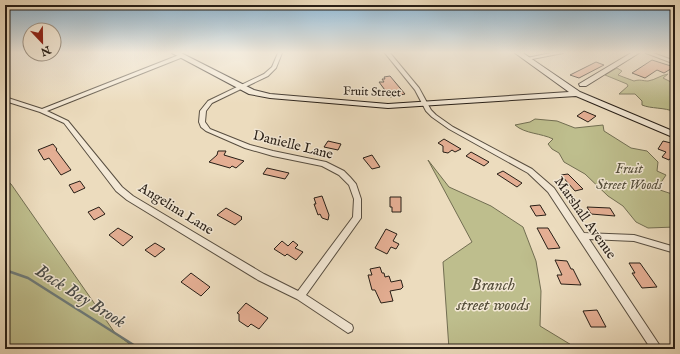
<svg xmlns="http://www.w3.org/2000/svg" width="680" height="354" font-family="'IM FELL English',serif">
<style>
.green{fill:#bebe8d;stroke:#726e52}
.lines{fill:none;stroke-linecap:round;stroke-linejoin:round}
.stream{stroke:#6e7b7a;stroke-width:2.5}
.building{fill:#e4ae93;stroke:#271e16}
.street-casing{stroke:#584e40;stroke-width:2}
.secondary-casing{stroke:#271e16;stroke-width:2}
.street{fill:#f3e8d5;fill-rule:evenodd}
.secondary{fill:#f3e8d5;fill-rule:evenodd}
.labels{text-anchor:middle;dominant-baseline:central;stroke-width:3;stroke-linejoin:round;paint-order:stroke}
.far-street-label{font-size:12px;fill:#271e16;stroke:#f3e8d5}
.street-label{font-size:14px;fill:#271e16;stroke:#f3e8d5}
.park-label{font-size:14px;font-style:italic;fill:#544e3a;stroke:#f3e8d5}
.near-park-label{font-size:17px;font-style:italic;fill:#544e3a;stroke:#f3e8d5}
.near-water-label{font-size:18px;font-style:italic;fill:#4a4c48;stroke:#f3e8d5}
</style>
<rect width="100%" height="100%" fill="#ecdcbe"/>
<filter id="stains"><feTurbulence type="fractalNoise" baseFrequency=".005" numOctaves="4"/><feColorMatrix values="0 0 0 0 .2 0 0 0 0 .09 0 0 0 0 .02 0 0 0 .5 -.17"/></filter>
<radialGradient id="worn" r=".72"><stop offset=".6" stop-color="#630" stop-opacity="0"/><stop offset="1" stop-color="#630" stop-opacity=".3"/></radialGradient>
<g class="green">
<path d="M617 68 622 71 618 75 634 81C640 79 643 81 648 81 655 80 661 75 668 74L663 78 675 84V112C664 107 651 109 642 105V101L635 94H619L628 86 627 84 605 75Z"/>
<path d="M535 119 557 121 575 128 603 125 604 131 631 148 647 151 658 162 657 171 666 175 660 184V190L675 195V227L648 228 636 222 623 206 608 196 585 174 564 162 559 153 552 149 548 144 553 139C541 133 525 134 515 125L530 122Z"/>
<path d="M428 160 449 187 491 206 523 227 536 261 541 291 540 326 578 349H449L443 262 472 242Z"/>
<path d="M5 180 11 184 115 333 136 349H5Z"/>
</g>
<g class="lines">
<path class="stream" d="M5 270 28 278 140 349"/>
</g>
<g class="building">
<path d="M652 60 674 67 664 73 657 70 645 78 632 73Z"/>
<path d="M596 62 604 65 579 78 570 75Z"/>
<path d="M390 76 405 94 390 97 379 82H384L382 79H385L384 77Z"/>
<path d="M584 111 596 116 588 122 577 116Z"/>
<path d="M444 139 461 149 455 152 452 150 448 153 443 152V146L438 143Z"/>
<path d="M328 141 341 144 338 150 324 147Z"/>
<path d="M663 141 675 144V152L669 160 662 157 666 152 658 149Z"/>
<path d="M53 144 57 149 56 150 71 170 61 175 49 158 44 160 38 150Z"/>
<path d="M218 151H226L224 155 244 161 236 168 232 166 230 168 209 162 217 155Z"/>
<path d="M471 152 489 162 484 166 466 156Z"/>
<path d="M372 155 380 167 372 169 363 158Z"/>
<path d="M267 168 289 173 285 179 263 174Z"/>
<path d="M503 171 522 183 517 187 497 174Z"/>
<path d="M568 174 583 189 575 191 561 175Z"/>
<path d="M80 181 85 188 74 193 69 185Z"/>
<path d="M322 196 329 215 328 220 322 218 320 214 318 215 314 204H316L314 198Z"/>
<path d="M390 197H401V212H392V207H390Z"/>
<path d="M540 205 546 215 536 216 530 206Z"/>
<path d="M99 207 105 214 94 220 88 212Z"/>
<path d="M587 207 610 208 615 216 591 214Z"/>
<path d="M226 208 242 217 241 218 242 219 235 225 217 215Z"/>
<path d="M118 228 133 237 123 246 109 235Z"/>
<path d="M537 228H548L560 248 548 249Z"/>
<path d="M386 229 397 234 393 241 399 244 396 249 391 247 387 254 375 248Z"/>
<path d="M282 241 288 246 293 241 298 245 295 248 303 252 296 260 287 254 285 256 274 249Z"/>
<path d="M155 243 165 249 155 257 145 250Z"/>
<path d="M555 260 567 261 571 269H573L581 285 561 284 557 275H562Z"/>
<path d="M629 263H640L657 287 642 288 632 273H635Z"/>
<path d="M380 267 382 273H384L385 277 389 276 391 282 401 280 403 287 401 289 390 291 393 301 381 303 375 290H372L368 275H372L370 269Z"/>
<path d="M191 273 210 287 201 296 181 282Z"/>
<path d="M246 303 268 318 259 329 251 324 248 327 239 321V314L237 313Z"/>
<path d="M597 310 606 327H591L583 311Z"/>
</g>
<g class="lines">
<g class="street-casing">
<g id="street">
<path d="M278 53H282L276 68 268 76 212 103 206 111 205 122 210 129 250 145 273 151 326 162 344 171 350 177 356 184 361 199V218L306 295 352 325 353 328 352 331 348 333 297 299 258 280 127 200 116 191 64 123 40 112 5 101V97L42 109 179 55H183V57L47 111 68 121 122 187 133 196 264 274 298 291 353 217 354 199 349 185 339 175 322 166 273 156 245 148 206 131 201 127 199 122 200 111 208 101 264 74 272 67Z"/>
<path d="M385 53H390L419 88 431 110 436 115 453 127 532 169 554 188 584 233 634 235 675 247V253L634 241 589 239 662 349H651L548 192 528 173 449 129 432 117 426 111 415 90Z"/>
<path d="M551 53H563L527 60 525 59 527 58Z"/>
<path d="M646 53H653L675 61V64Z"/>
</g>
</g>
<g class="secondary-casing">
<g id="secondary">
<path d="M172 53H181L254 90 270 94 388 104 569 92 515 53H523L580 92 675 132V138L576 96 388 108 270 98 249 94Z"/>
<path d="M631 53H639L586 86H580L579 84Z"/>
</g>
</g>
<use href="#street" class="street"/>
<use href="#secondary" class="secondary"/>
</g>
<linearGradient id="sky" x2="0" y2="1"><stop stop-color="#8ab6d6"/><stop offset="0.51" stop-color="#f6efe2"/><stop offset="1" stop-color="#f6efe2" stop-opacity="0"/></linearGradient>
<rect width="680" height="103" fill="url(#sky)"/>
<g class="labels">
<g class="far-street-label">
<text transform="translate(372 92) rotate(2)">Fruit Street</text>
</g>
<g class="street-label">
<text transform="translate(293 145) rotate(14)">Danielle Lane</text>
<text transform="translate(176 209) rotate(32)">Angelina Lane</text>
<text transform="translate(585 218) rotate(55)">Marshall Avenue</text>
</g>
<g class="park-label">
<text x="629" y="169">Fruit<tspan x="629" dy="16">Street Woods</tspan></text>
</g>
<g class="near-park-label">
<text x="493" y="285">Branch<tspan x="493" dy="20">street woods</tspan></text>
</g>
<g class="near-water-label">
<text transform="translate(80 297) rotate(32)">Back Bay Brook</text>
</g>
</g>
<rect width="680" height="354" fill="none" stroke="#ecdcbe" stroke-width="20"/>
<rect x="6" y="6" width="668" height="342" fill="none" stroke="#271e16" stroke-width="2"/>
<rect x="10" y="10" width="660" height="334" fill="none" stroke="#271e16"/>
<g transform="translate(42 42) rotate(158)"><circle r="19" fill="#f3e8d5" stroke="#a19789"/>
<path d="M0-3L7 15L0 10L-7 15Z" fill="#8f2418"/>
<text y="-6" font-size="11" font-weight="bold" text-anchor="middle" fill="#271e16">N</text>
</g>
<rect width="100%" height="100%" filter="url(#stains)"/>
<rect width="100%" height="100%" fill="url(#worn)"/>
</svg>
